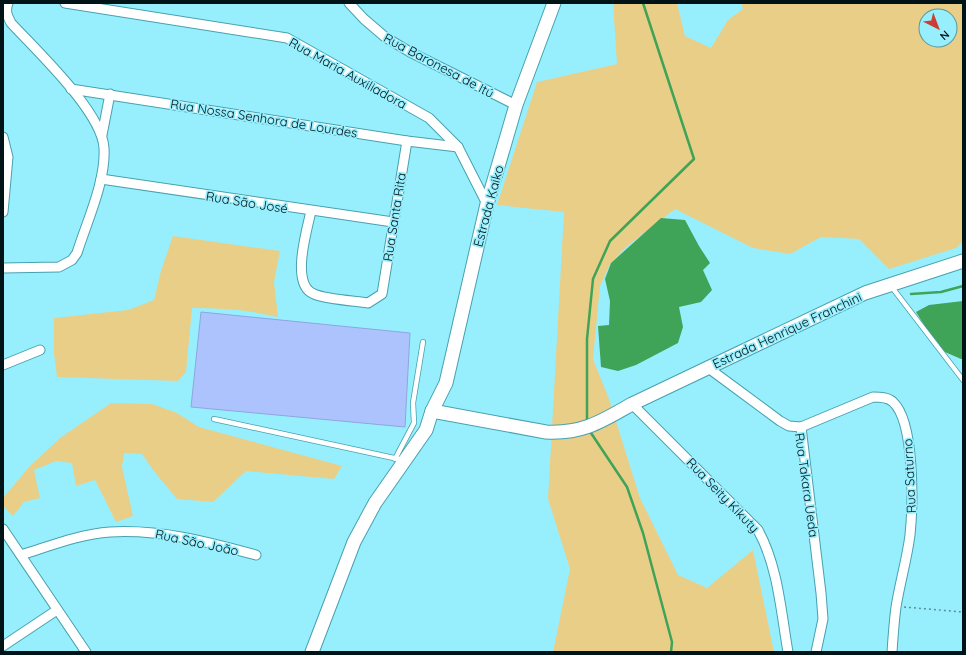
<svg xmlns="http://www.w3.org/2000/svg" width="966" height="655" font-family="Quicksand,sans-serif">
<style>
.green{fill:#e9ce87;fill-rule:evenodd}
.water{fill:#3fa358}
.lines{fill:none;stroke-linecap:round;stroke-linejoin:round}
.stream{stroke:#3fa358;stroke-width:2.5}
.building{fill:#adc3fe;stroke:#90a5df}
.lane-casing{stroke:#47a1af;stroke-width:6}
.street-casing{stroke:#47a1af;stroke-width:11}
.secondary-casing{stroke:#47a1af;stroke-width:15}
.path{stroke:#55909a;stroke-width:1.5;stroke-dasharray:2 3;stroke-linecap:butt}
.lane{stroke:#fff;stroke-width:4.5}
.street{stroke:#fff;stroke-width:9}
.secondary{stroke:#fff;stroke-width:13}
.labels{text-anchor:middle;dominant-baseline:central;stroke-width:3.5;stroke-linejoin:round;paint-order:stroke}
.street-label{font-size:13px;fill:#001418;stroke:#97effe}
</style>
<rect width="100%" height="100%" fill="#97effe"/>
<g class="green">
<path d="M613 3H677L685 36 711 48 728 20 743 9 741 3H963V241L956 248 889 269 859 239 821 237 790 254 753 248 675 209 626 247 610 264 600 286 593 359 609 399 640 498 678 575 707 588 753 550 774 652H553L570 569 548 499 564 212 497 205 537 82 617 64ZM926 16H950V40H926Z"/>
<path d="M173 236 280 251 274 282 278 317C250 310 222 308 192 308L186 372 178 381 57 377 54 353V318L128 310 154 300 161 271Z"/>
<path d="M111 403 152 404 177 413 199 427 342 466 334 479 246 471 213 502 177 499 153 470 142 454 124 453 122 467 133 516 116 522 95 480 76 486 72 463 56 461 34 470 40 498 24 502 13 516 3 506V498L29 467 60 438Z"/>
</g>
<g class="water">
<path d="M661 218 685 220 699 246 710 263 703 270 712 290 701 302 679 307 683 327 678 343 636 365 618 371 601 367 598 326 609 325 610 301 605 279 611 263Z"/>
<path d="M963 301V359H961L945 352 929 333 916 312 929 305Z"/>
</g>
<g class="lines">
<g class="stream">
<path d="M911 294 941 292 963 286"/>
<path d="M587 423V339L593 279 610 241 694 159 643 3"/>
<path d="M589 430 627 487 643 533 672 642 671 652"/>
</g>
</g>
<path class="building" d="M201 312 410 333 405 427 191 407Z"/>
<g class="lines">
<g class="lane-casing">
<g id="lane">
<path d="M891 286 963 380"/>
<path d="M214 419 403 460"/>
<path d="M395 459 414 423 413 403 423 342"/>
</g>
</g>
<g class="street-casing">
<g id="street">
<path d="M65 3 287 38 429 118 458 147 487 204"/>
<path d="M349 3 364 19 385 37 410 52 516 105"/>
<path d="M71 89 407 141 458 147"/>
<path d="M102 135 110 94"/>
<path d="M3 137 8 157 3 212"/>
<path d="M101 179 393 222"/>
<path d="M311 211C307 230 290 285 314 294 324 299 355 301 368 303L382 294 407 141"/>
<path d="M3 268 59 267 72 260 77 253C87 221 106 181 104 148 102 112 36 50 11 23 7 15 5 11 8 3"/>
<path d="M3 365 40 350"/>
<path d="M707 367 780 421 789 426 801 427 873 397C880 397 888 397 893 402 915 422 913 506 910 535 907 559 900 582 896 607 894 622 893 637 892 652"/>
<path d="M632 404 758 530C778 566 781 612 788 652"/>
<path d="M801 427 821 593 823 619 816 652"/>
<path d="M3 529 86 652"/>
<path d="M21 555C50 546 80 534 110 532 160 529 208 542 256 555"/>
<path d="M3 646 57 610"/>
</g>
</g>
<g class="secondary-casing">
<g id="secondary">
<path d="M432 411 546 432C583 434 602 421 632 404L865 293 963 261"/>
<path d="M312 652 354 542 375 503 426 430 432 411 446 383 487 204 516 105 554 3"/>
</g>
</g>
<path class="path" d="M904 607 963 612"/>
<use href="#lane" class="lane"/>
<use href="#street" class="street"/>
<use href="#secondary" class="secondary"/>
</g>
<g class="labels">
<g class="street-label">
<text transform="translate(439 65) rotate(28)">Rua Baronesa de Itú</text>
<text transform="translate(348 73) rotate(29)">Rua Maria Auxiliadora</text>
<text transform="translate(264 118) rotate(9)">Rua Nossa Senhora de Lourdes</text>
<text transform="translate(247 202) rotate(9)">Rua São José</text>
<text transform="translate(488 206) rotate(-75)">Estrada Kaiko</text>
<text transform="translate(394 217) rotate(-81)">Rua Santa Rita</text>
<text transform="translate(787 330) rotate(-25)">Estrada Henrique Franchini</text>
<text transform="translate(909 476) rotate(-93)">Rua Saturno</text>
<text transform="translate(807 485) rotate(82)">Rua Takara Ueda</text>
<text transform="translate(723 495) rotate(46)">Rua Seity Kikuty</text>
<text transform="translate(197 542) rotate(12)">Rua São João</text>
</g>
</g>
<rect width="966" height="655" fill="none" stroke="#001418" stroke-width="8"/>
<g transform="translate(938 28) rotate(138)"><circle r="19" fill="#97effe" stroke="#5b97a2"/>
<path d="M0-3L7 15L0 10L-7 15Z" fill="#cc3e32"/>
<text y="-6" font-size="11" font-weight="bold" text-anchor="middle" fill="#001418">N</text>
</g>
</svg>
